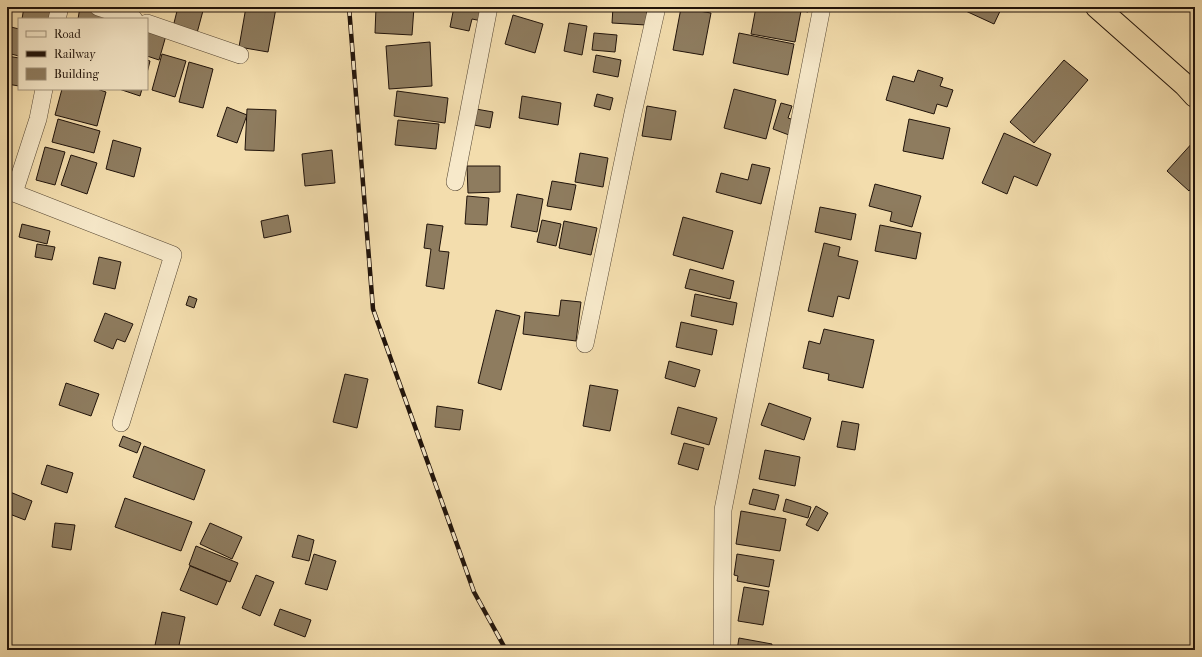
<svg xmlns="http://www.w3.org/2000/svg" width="1202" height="657" font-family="'IM FELL French Canon',serif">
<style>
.building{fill:#8e7c5f;stroke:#20130a}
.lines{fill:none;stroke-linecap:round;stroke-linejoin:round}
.minor-casing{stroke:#554633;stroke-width:18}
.trunk-casing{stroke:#20130a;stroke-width:24}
.minor{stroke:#f7e9ca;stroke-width:17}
.trunk{stroke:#f3ddad;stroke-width:22}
.rail-casing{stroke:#20130a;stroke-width:4.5}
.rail{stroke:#f7e9ca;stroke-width:3;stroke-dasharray:9;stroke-linecap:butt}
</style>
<rect width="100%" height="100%" fill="#f3ddad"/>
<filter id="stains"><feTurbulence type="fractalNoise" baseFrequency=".005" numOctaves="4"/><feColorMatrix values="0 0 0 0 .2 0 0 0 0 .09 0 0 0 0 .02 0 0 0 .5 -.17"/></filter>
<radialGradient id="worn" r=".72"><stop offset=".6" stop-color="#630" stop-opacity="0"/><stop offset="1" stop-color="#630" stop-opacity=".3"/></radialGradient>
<g class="building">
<path d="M7 7H10L9 23H7Z"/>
<path d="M24 7H52L50 19H22Z"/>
<path d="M80 7 104 12 103 19H78Z"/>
<path d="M178 7H204L197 33 173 27Z"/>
<path d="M246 7 276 8 268 52 239 47Z"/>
<path d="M376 7H414L412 35 375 33Z"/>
<path d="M454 7H485L482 21 472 19 469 31 450 27Z"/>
<path d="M613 7H647L646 25 612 23Z"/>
<path d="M756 7H781L801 11 795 42 751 34Z"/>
<path d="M786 7H810L808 12Z"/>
<path d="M957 7H1002L994 24Z"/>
<path d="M681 8 711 13 703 55 673 50Z"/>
<path d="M513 15 543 24 535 53 505 44Z"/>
<path d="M569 23 587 26 582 55 564 51Z"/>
<path d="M7 26 19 29V56L7 53Z"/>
<path d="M147 26 167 32 159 60 147 56Z"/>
<path d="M594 33 617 35 615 52 592 50Z"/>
<path d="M739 33 794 44 788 75 733 63Z"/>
<path d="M430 42 432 86 389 89 386 46Z"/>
<path d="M162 54 186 61 175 97 152 90Z"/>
<path d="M596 55 621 60 618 77 593 72Z"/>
<path d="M7 56 19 58V86L7 84Z"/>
<path d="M147 60 150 61 147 73Z"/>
<path d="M1064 60 1088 80 1034 143 1010 122Z"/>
<path d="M189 62 213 69 203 108 179 102Z"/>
<path d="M918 70 943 78 940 86 953 90 947 107 937 104 934 114 886 100 893 76 914 82Z"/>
<path d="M7 88 11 89 7 101Z"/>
<path d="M62 89H97L106 92 97 126 55 115Z"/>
<path d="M119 89H142L140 96Z"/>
<path d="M734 89 776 100 766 139 724 128Z"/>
<path d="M397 91 448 98 445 123 394 116Z"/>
<path d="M597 94 613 98 610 110 594 106Z"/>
<path d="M522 96 561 103 558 125 519 118Z"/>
<path d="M781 103 792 106 788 118 794 120 789 135 773 129Z"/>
<path d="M647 106 676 111 671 140 642 136Z"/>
<path d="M227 107 247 115 237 143 217 136Z"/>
<path d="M247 109 276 110 274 151 245 150Z"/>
<path d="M476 109 493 112 490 128 474 125Z"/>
<path d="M58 119 100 131 94 153 52 142Z"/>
<path d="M909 119 950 128 943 159 903 151Z"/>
<path d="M7 120 10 121 7 134Z"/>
<path d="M398 120 439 124 436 149 395 145Z"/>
<path d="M1004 133 1051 154 1037 186 1014 176 1007 194 982 183Z"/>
<path d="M113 140 141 148 134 177 106 169Z"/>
<path d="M1194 141 1195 184 1189 191 1167 171Z"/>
<path d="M45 147 65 152 55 185 36 180Z"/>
<path d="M332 150 335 183 305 186 302 154Z"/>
<path d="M580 153 608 158 603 187 575 182Z"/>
<path d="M71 155 97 163 87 194 61 185Z"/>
<path d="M752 164 770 168 761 204 716 192 721 173 748 180Z"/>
<path d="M467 166H500V192L468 193Z"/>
<path d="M552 181 576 185 571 210 547 206Z"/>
<path d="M875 184 921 196 912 227 890 221 892 212 869 206Z"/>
<path d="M517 194 543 199 537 232 511 227Z"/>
<path d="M467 196 489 198 487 225 465 224Z"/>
<path d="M820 207 856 214 851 240 815 232Z"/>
<path d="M288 215 291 232 264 238 261 221Z"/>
<path d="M683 217 733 231 723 269 673 255Z"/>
<path d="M542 220 561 224 556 246 537 242Z"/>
<path d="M564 221 597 228 591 255 559 248Z"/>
<path d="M22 224 50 231 47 244 19 237Z"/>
<path d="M427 224 443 226 439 251 449 252 444 289 426 286 431 249 424 248Z"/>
<path d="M880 225 921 233 916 259 875 251Z"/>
<path d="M824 243 840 247 838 256 858 261 849 299 838 296 833 317 808 311Z"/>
<path d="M37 244 55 247 52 260 35 257Z"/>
<path d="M99 257 121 262 115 289 93 284Z"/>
<path d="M690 269 734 281 730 299 685 288Z"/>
<path d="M695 294 737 303 733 325 691 316Z"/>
<path d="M189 296 197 299 194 308 186 305Z"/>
<path d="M561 300 581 302 576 341 523 334 525 312 559 316Z"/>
<path d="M496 310 520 316 501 390 478 383Z"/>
<path d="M105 313 133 324 125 342 117 339 113 349 94 341Z"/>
<path d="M681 322 717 330 712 355 676 347Z"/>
<path d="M824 329 874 340 863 388 828 380 829 374 803 368 809 341 820 344Z"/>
<path d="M669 361 700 370 695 387 665 378Z"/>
<path d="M345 374 368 379 357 428 333 422Z"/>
<path d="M66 383 99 394 91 416 59 405Z"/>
<path d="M590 385 618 390 610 431 583 426Z"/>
<path d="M769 403 811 418 804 440 761 425Z"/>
<path d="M437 406 463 410 460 430 435 427Z"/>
<path d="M678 407 717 418 709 445 671 434Z"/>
<path d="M842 421 859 424 855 450 837 447Z"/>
<path d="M123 436 141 443 137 453 119 446Z"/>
<path d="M684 443 704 448 698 470 678 464Z"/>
<path d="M144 446 205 470 194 500 133 477Z"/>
<path d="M765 450 800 457 795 486 759 479Z"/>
<path d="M47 465 73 473 67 493 41 484Z"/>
<path d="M753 489 779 495 775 510 749 504Z"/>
<path d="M10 492 32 501 25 520 7 513V499Z"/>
<path d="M125 498 192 522 181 551 115 527Z"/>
<path d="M786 499 811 507 808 518 783 511Z"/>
<path d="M816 506 828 513 818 531 806 525Z"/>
<path d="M741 511 786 519 780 551 736 544Z"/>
<path d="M55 523 75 525 71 550 52 547Z"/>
<path d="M210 523 242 537 232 559 200 544Z"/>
<path d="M298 535 314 540 309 561 292 557Z"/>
<path d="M196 546 238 563 230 582 189 565Z"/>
<path d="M314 554 336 561 327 590 305 584Z"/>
<path d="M737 554 774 560 769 587 737 581 738 576 734 575Z"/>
<path d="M190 566 227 581 217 605 180 590Z"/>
<path d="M256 575 274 582 260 616 242 608Z"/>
<path d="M744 587 769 591 763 625 738 621Z"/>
<path d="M280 609 311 620 305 637 274 625Z"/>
<path d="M162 612 185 617 178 650H154Z"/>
<path d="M739 638 772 644 771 650H737Z"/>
<path d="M779 647 797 650H779Z"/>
</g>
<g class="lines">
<g class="minor-casing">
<g id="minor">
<path d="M98 7 134 19"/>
<path d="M57 19 60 7"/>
<path d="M147 23 240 55"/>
<path d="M455 182 489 7"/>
<path d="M7 190 14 193 38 119 44 89"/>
<path d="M14 193 173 255 121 423"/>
<path d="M585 344 633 113 657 7"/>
<path d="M722 650 723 510 822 7"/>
</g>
</g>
<g class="trunk-casing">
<path id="trunk" d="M1097 7 1185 85 1195 96"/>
</g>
<use href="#minor" class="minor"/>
<use href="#trunk" class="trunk"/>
<g class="rail-casing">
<path id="rail" d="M349 7 373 309 474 592 506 650"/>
</g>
<use href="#rail" class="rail"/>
</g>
<rect width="1202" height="657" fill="none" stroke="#f3ddad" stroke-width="24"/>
<rect x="8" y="8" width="1186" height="641" fill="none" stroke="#20130a" stroke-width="2"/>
<rect x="12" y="12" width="1178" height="633" fill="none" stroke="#20130a"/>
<rect x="18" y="18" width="130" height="72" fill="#f7e9ca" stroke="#a1937d"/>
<rect x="26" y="31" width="20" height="6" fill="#f7e9ca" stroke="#a1937d"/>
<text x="54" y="38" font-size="12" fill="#20130a">Road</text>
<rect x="26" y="51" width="20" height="6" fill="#20130a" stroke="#a1937d"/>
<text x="54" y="58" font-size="12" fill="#20130a">Railway</text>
<rect x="26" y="68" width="20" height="12" fill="#8e7c5f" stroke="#a1937d"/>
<text x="54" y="78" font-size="12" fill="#20130a">Building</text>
<rect width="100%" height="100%" filter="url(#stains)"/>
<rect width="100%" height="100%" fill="url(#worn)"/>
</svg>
